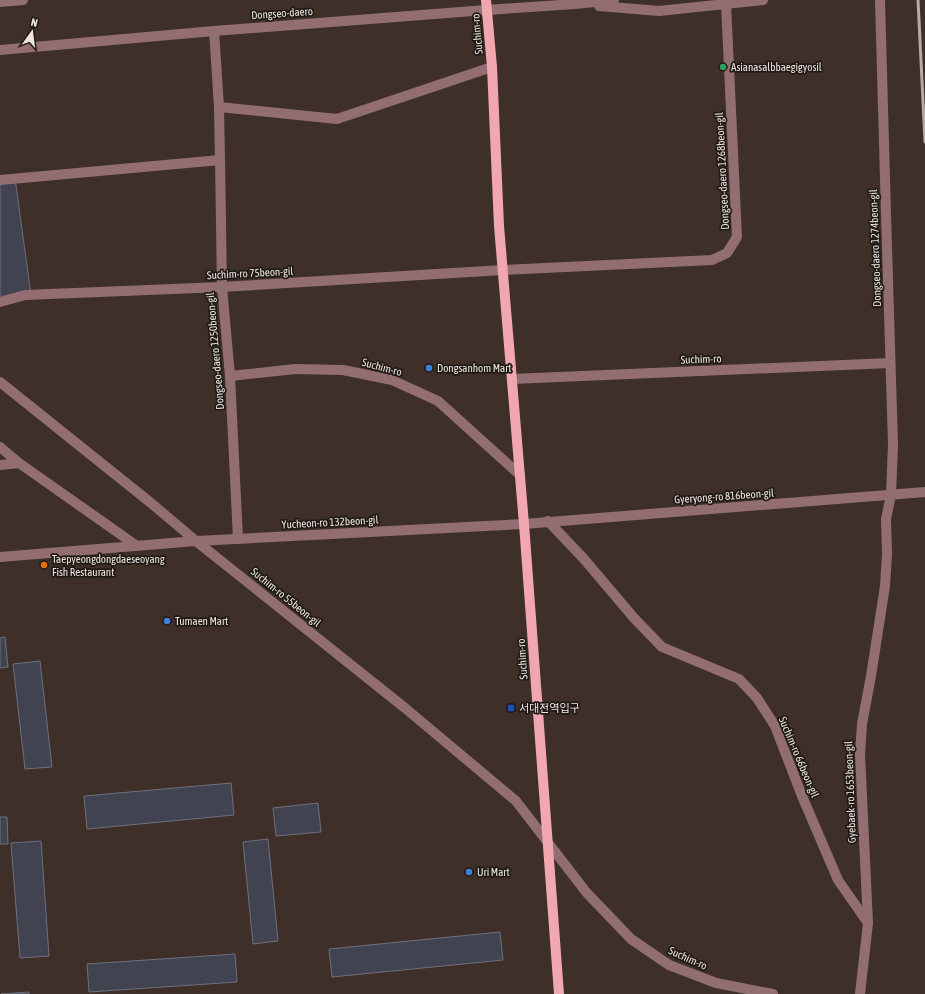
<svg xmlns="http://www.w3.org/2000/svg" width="925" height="994" font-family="'Asap Condensed','Noto Sans KR',sans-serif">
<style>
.building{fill:#424350;stroke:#6e6f7e}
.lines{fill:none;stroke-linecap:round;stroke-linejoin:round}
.minor{stroke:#926e72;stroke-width:10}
.major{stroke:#f0a7b0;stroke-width:10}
.rail{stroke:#b6aba6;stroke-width:3}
.leisure-dot{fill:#2e9e5b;stroke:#201a16;stroke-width:1.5}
.shop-dot{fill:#3f7fe0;stroke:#201a16;stroke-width:1.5}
.food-dot{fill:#e8710a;stroke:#201a16;stroke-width:1.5}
.transit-dot{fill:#1a4fb4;stroke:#201a16;stroke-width:1.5}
.labels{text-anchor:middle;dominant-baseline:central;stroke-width:3.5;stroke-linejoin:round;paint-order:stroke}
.street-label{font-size:11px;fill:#eee5e0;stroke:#201a16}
.poi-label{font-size:11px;fill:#eee5e0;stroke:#201a16;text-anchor:start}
</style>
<rect width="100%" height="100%" fill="#3e3029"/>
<g class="building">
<path d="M15 178 31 295 0 303V180Z"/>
<path d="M5 637 8 667 0 668V638Z"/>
<path d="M40 661 52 767 25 769 13 664Z"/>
<path d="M231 783 234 815 87 829 84 796Z"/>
<path d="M318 803 321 832 276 836 273 808Z"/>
<path d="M0 817H7L8 844H0Z"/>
<path d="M268 839 278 941 253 944 243 842Z"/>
<path d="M41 841 49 956 20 958 11 843Z"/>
<path d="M500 932 503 960 332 977 329 949Z"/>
<path d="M235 954 237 982 89 992 87 964Z"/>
<path d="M29 992V994H1Z"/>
</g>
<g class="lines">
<g class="minor">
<path d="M0 2 23 0"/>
<path d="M599 6 659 11 763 0"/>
<path d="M214 31 219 107 220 160 222 287 230 376 238 539"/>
<path d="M0 50 214 31 486 10 575 4 614 0"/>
<path d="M219 107 337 119 492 67"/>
<path d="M0 180 220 160"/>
<path d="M0 302 25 295 222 287 503 270 712 260 727 253 737 237 726 4"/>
<path d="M230 376 295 369 343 370 392 380 438 401 520 475"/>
<path d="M512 379 890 363"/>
<path d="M0 382 151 503 196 541 405 708 516 801 586 892 631 939 669 965 716 983 773 994"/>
<path d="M0 447 19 463 137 546"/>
<path d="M0 465 19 463"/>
<path d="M548 521 584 559 634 618 662 647 739 679 757 698 775 726 802 796 838 880 868 923"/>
<path d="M0 557 196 541 524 524 925 492"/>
<path d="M860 994 868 923 860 754 862 724 871 676 885 586 887 554 886 519 891 495 893 444 886 214 880 0"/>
</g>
<path class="major" d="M486 0 492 67 499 226 524 524 559 994"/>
<path class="rail" d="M918 0 925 142"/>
</g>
<circle class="leisure-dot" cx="723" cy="67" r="4"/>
<g class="shop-dot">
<circle cx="429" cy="368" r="4"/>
<circle cx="167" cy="621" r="4"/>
<circle cx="469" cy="872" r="4"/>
</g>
<circle class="food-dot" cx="44" cy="565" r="4"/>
<rect class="transit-dot" x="507" y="704" width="8" height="8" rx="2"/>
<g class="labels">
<g class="street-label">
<text transform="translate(282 13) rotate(-4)">Dongseo-daero</text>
<text transform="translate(477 34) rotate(-95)">Suchim-ro</text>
<text transform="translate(722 171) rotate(-93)">Dongseo-daero 1268beon-gil</text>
<text transform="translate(875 248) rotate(-92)">Dongseo-daero 1274beon-gil</text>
<text transform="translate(250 273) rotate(-3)">Suchim-ro 75beon-gil</text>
<text transform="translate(215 351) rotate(-95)">Dongseo-daero 1250beon-gil</text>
<text transform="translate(701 359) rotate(-2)">Suchim-ro</text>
<text transform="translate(382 367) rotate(15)">Suchim-ro</text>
<text transform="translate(724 496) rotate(-4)">Gyeryong-ro 816beon-gil</text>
<text transform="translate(330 522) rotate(-3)">Yucheon-ro 132beon-gil</text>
<text transform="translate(286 597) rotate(39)">Suchim-ro 55beon-gil</text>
<text transform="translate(522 659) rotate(-94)">Suchim-ro</text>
<text transform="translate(799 757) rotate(67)">Suchim-ro 66beon-gil</text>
<text transform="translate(850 792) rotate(-92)">Gyebaek-ro 1653beon-gil</text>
<text transform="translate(688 958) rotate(24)">Suchim-ro</text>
</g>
<g class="poi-label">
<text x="731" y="67">Asianasalbbaegigyosil</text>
<text x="437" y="368">Dongsanhom Mart</text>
<text x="52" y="559">Taepyeongdongdaeseoyang<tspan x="52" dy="13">Fish Restaurant</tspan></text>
<text x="175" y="621">Tumaen Mart</text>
<text x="519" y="708">서대전역입구</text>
<text x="477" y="872">Uri Mart</text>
</g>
</g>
<g transform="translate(32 32) rotate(14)" stroke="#201a16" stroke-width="3" paint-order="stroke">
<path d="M0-3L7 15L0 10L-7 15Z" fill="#eee5e0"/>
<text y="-6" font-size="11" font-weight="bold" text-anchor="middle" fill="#eee5e0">N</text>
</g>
</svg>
